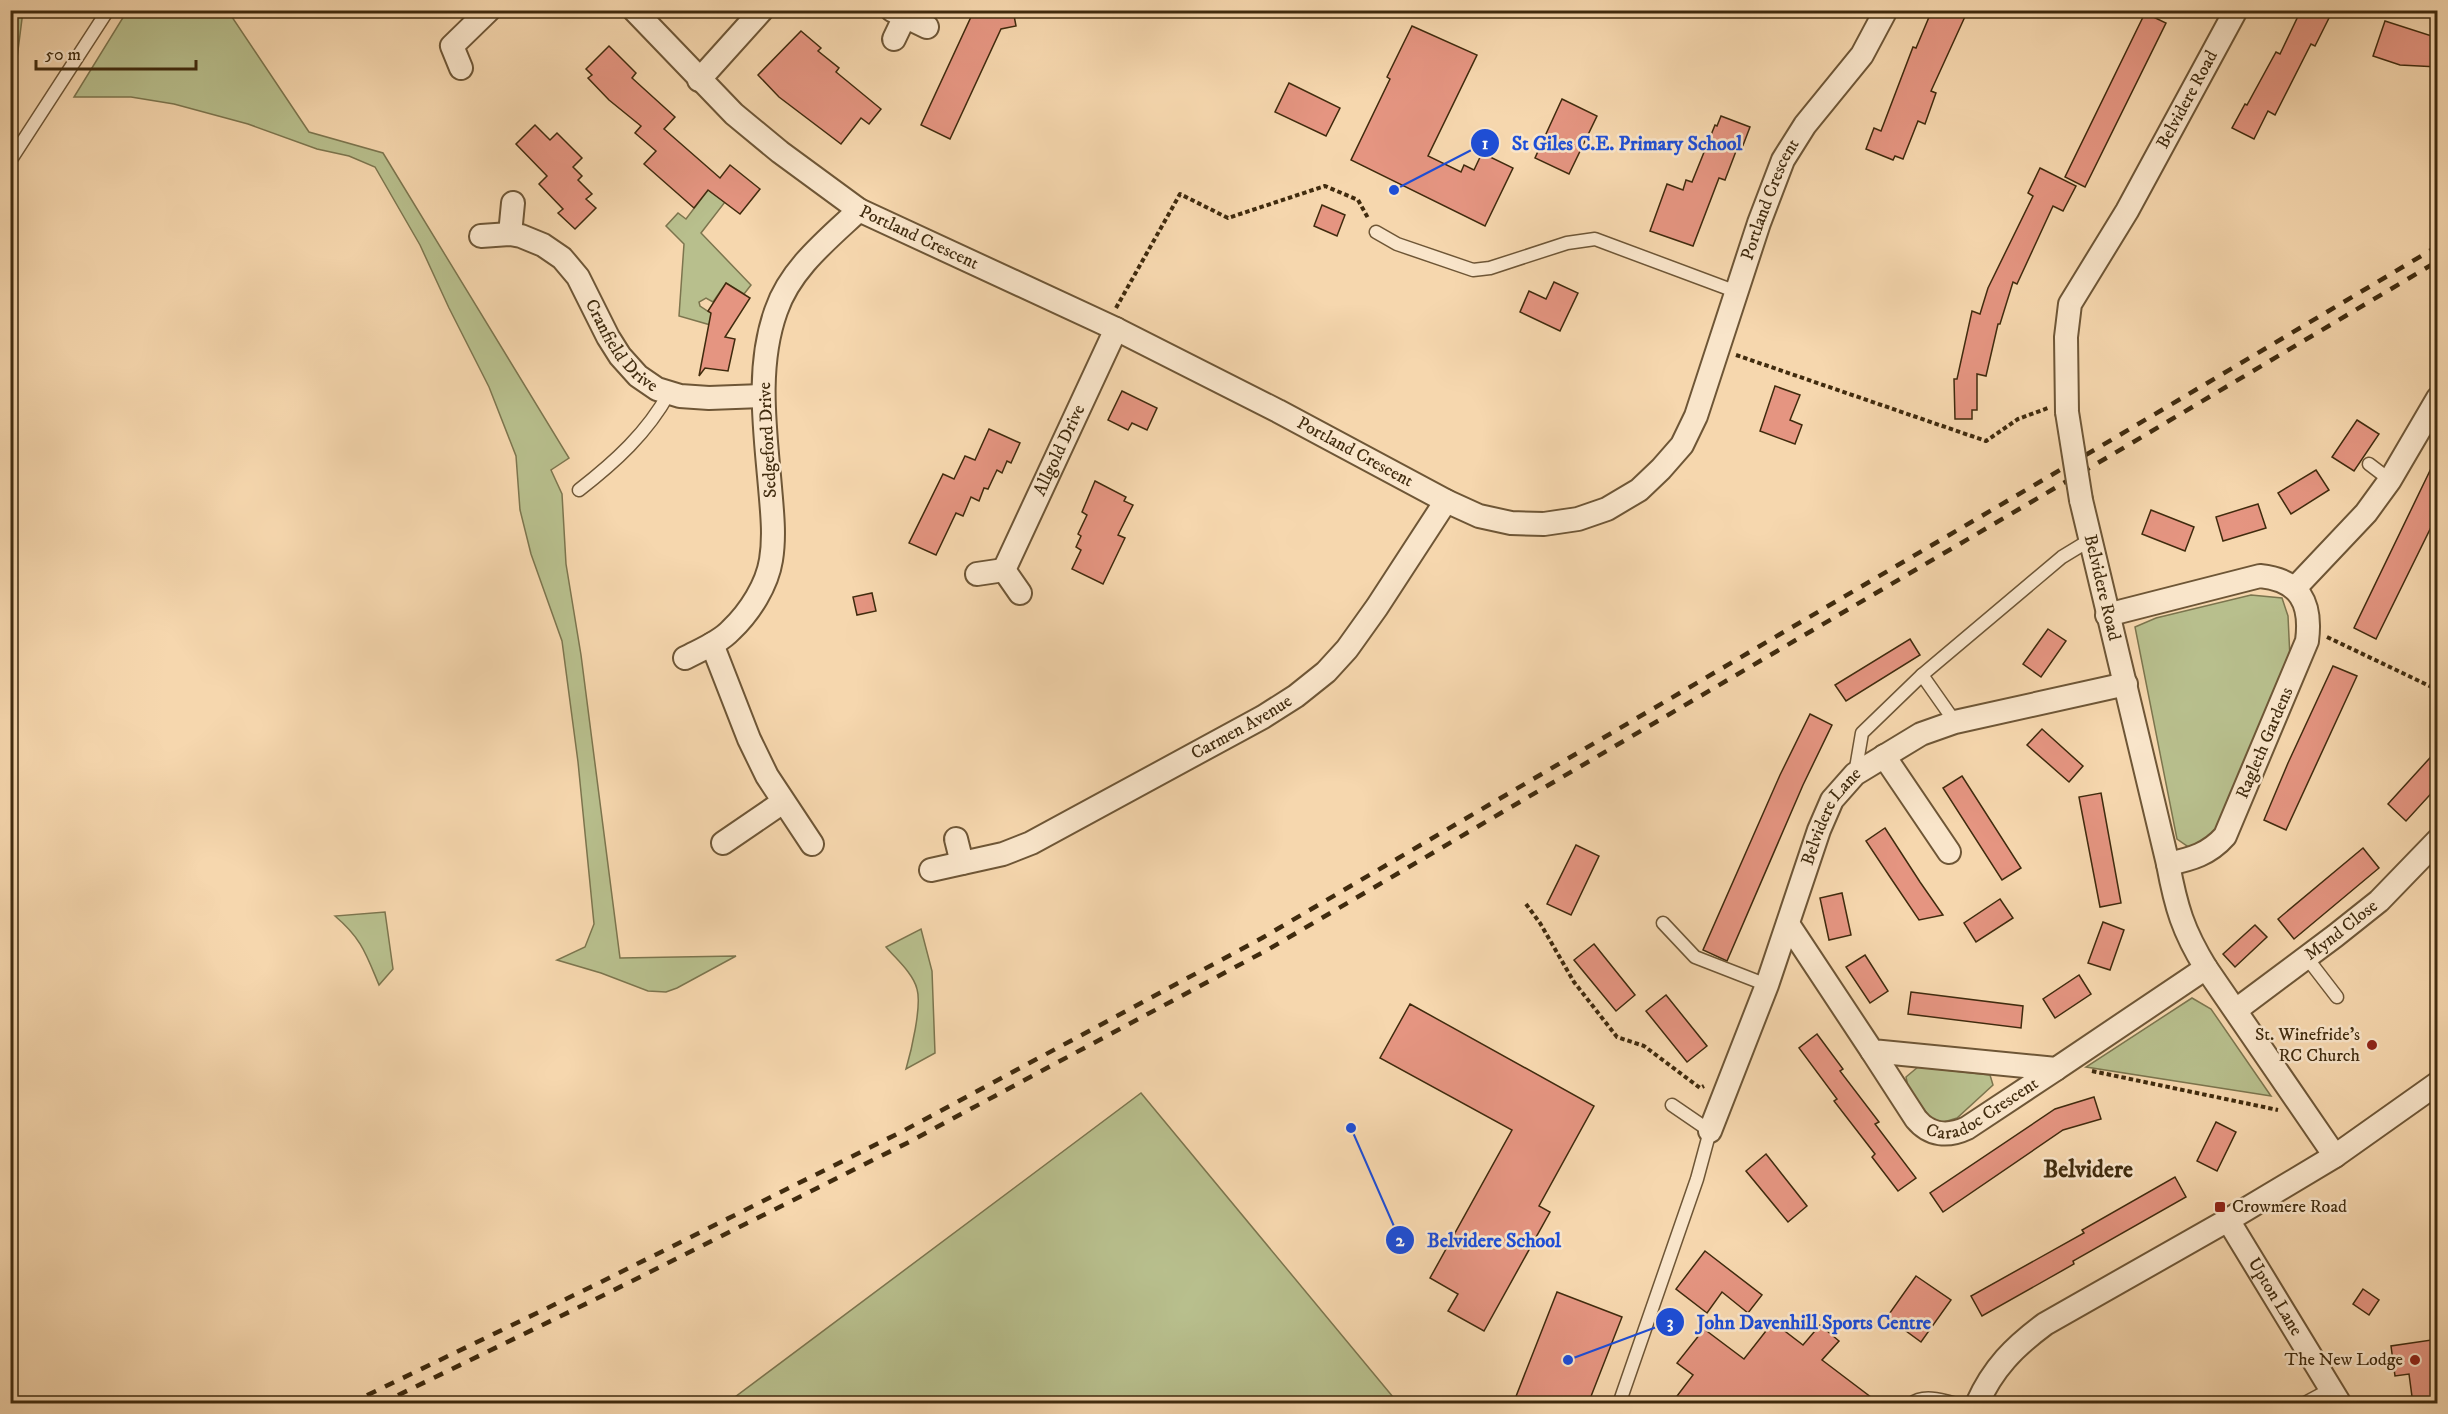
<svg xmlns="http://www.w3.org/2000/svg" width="2448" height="1414" font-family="'IM FELL DW Pica',serif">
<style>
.green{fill:#b8bf8d;stroke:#7c754e;stroke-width:1.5}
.building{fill:#e59581;stroke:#402b0e;stroke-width:1.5}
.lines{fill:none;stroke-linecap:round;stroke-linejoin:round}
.service-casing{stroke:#6e5636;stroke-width:15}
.minor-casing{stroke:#6e5636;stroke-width:26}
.path{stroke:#402b0e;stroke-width:4;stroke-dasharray:4.5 3;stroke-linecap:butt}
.service{stroke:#f9e5ca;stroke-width:12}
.minor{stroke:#f9e5ca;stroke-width:22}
.rail{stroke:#402b0e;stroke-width:4.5;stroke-dasharray:10 10;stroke-linecap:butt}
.minor-bridge-casing{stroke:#6e5636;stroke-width:26;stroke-linecap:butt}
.minor-bridge{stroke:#f9e5ca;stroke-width:22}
.poi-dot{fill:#8f2418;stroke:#f9e5ca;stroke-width:2}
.labels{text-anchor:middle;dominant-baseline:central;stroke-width:5;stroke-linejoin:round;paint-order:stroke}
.street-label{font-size:18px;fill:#402b0e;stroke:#f9e5ca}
.poi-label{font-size:18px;fill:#402b0e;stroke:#f9e5ca;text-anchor:end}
.district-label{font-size:24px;font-weight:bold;fill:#402b0e;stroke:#f9e5ca}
.leader{fill:none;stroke:#1d4ed8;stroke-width:2}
.callout-dot{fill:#1d4ed8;stroke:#f9e5ca;stroke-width:2}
.mark-label{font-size:18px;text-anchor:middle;font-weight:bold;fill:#fff}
.callout-label{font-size:20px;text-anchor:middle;font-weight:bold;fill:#1d4ed8;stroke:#f9e5ca;stroke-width:5;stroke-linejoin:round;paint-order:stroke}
</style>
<rect width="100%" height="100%" fill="#f6d7ae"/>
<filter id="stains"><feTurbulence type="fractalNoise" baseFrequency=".00333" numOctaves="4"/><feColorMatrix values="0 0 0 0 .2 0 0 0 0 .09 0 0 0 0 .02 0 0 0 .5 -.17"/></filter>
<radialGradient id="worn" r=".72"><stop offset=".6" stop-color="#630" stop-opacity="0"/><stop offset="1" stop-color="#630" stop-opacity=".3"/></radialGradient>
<g class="green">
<path d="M11 10 23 11 14 82 11 87Z"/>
<path d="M127 11H228L309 132 383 153 569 458 551 470 562 494 566 564 581 655 620 958 736 956 677 988 666 992 648 991 601 973 557 960 585 947 594 924 578 762 562 641 531 554 520 510 516 456 489 387 449 308 420 245 375 167 349 156 317 149 248 124 174 104 131 97H74Z"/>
<path d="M708 190 725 202 701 233 751 285 744 294 726 283 713 302 706 298 699 302 700 306 724 322 721 328 679 316 684 244 666 226 678 213 686 219Z"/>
<path d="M2251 595 2282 598 2288 616 2290 658 2215 835 2193 850 2177 839 2135 627 2156 618Z"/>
<path d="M385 912 393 969 379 985C366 954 362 939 335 916Z"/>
<path d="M921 929 932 971 935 1053 906 1069C911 1052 922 1006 917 989 913 973 896 959 886 947Z"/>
<path d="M2192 998 2211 1009 2271 1096 2086 1067Z"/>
<path d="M1918 1067 1990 1075 1993 1085 1957 1118 1944 1122 1931 1119 1908 1087 1906 1077Z"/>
<path d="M1141 1093 1398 1403H727Z"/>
</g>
<g class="building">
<path d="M1005 10H1013L1016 26 1001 29 950 139 921 125 971 17Z"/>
<path d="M1932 10H1968L1931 91 1936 93 1925 124 1918 121 1903 159 1895 156 1893 160 1866 149 1874 128 1881 131 1913 47 1916 48Z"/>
<path d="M2301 10H2333L2315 46 2311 44 2275 115 2268 111 2254 139 2232 128 2245 104 2247 105 2276 52 2280 54Z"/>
<path d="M2145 13 2166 23 2085 187 2065 177Z"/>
<path d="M2385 21 2438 38V67L2400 65 2373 56Z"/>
<path d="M1412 26 1477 55 1428 156 1461 172 1464 165 1474 170 1482 153 1513 168 1485 226 1351 160 1390 79 1387 77Z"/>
<path d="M801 31 821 48 818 51 839 68 836 72 881 109 869 124 861 118 841 144 779 97 758 75Z"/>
<path d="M609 46 636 73 632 78 675 117 664 129 720 178 730 165 760 189 740 214 708 190 694 208 644 164 656 151 635 133 641 126 609 100 588 78 592 75 586 69Z"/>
<path d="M1289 83 1340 108 1326 136 1275 112Z"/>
<path d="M1562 99 1597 116 1569 174 1535 158Z"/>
<path d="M1721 116 1750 127 1742 148 1738 146 1725 180 1719 178 1693 246 1650 231 1667 184 1683 190 1686 180 1692 182 1715 125 1717 126Z"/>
<path d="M535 125 550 140 557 133 582 158 573 167 582 176 578 180 592 194 586 199 596 208 575 229 558 213 563 209 539 184 547 176 516 144Z"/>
<path d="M2040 168 2076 186 2063 211 2053 206 2017 284 2013 282 2000 324H1998L1986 376 1977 374V410H1972V419H1955L1954 379H1957L1972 311 1980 314 1988 288 2033 196 2028 193Z"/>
<path d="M1322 205 1345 215 1337 236 1314 226Z"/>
<path d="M1554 282 1578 293 1560 331 1520 312 1529 291 1546 299Z"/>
<path d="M726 283 750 298 725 337 735 339 728 371 705 368 699 376 711 313 708 311Z"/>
<path d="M1775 386 1800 395 1790 420 1802 425 1795 444 1760 431Z"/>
<path d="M1122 391 1157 408 1147 430 1132 423 1128 430 1108 420Z"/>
<path d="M2357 420 2379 434 2354 471 2332 457Z"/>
<path d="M989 429 1020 443 1011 463 1007 461 1002 473 997 470 988 489 984 488 979 501 971 497 963 516 956 513 936 555 909 543 943 474 954 479 965 456 975 460Z"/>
<path d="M2438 454V513L2376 639 2354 628Z"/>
<path d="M2316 470 2329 490 2291 514 2278 493Z"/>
<path d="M1095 481 1126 497 1124 501 1133 505 1118 535 1125 538 1103 584 1072 569 1081 550 1076 547 1081 536 1078 534 1087 515 1082 512Z"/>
<path d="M2258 504 2266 528 2223 541 2216 517Z"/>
<path d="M2151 510 2194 527 2185 551 2142 534Z"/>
<path d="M872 593 876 611 857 615 853 597Z"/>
<path d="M2048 629 2066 641 2041 677 2023 664Z"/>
<path d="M1910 639 1920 655 1846 701 1835 685Z"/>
<path d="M2333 666 2357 676 2286 830 2264 820 2288 763Z"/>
<path d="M1810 714 1832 725 1803 785 1727 961 1703 950 1780 775Z"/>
<path d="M2042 729 2083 766 2069 782 2027 745Z"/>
<path d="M2438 749V786L2406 821 2388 804Z"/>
<path d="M1962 776 2021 868 2002 880 1943 788Z"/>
<path d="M2101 793 2121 903 2100 907 2079 797Z"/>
<path d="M1885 828 1920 882 1943 915 1919 920 1890 877 1866 841Z"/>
<path d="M1576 845 1599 856 1571 915 1547 904Z"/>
<path d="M2363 848 2379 868 2294 939 2278 919Z"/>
<path d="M1842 893 1851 935 1829 940 1820 898Z"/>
<path d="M2000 899 2013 918 1976 942 1964 923Z"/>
<path d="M2103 922 2124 930 2110 970 2088 963Z"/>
<path d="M2255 925 2267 937 2235 967 2223 954Z"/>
<path d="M1594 944 1635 995 1616 1011 1574 960Z"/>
<path d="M1865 955 1888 991 1870 1003 1846 967Z"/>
<path d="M2079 975 2091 994 2055 1018 2043 999Z"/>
<path d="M1911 992 2023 1006 2021 1028 1908 1014Z"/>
<path d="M1666 995 1707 1046 1687 1062 1646 1011Z"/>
<path d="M1410 1004 1594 1106 1539 1206 1550 1212 1484 1331 1448 1311 1458 1294 1430 1278 1512 1130 1380 1058Z"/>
<path d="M1817 1034 1843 1069 1840 1071 1879 1122 1875 1124 1916 1178 1898 1191 1872 1157 1875 1154 1834 1101 1837 1099 1799 1048Z"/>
<path d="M2094 1097 2101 1119 2063 1130 1943 1212 1930 1193 2055 1109Z"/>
<path d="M2216 1122 2236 1132 2217 1171 2197 1161Z"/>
<path d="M1766 1154 1807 1206 1788 1222 1746 1171Z"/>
<path d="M2175 1177 2186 1197 2073 1261 2074 1264 1982 1316 1971 1296 2084 1233 2082 1230Z"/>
<path d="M1705 1251 1762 1295 1748 1313 1722 1292 1707 1313 1676 1289Z"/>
<path d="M1916 1276 1951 1300 1921 1342 1887 1317Z"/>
<path d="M2363 1289 2379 1300 2369 1315 2353 1304Z"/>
<path d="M1557 1292 1622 1317 1588 1404H1513Z"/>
<path d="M1773 1322 1803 1345 1820 1325 1839 1341 1822 1360 1880 1404H1671L1693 1375 1677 1363 1704 1329 1744 1359Z"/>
<path d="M2438 1339V1404H2413L2409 1374 2395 1376 2391 1346Z"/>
</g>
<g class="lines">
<g class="service-casing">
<g id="service">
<path d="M10 161 108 10"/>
<path d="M1376 232 1397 244 1473 270 1490 268 1567 243 1595 239 1737 292"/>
<path d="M2369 464 2390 480"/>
<path d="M579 490C615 462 647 433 669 393"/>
<path d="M1922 675 1955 722"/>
<path d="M1855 774 1862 733 1922 675 2062 557 2090 540"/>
<path d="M1663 923 1695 957 1767 985"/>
<path d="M2307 958 2337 997"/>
<path d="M1619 1404 1697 1179 1710 1131 1672 1105"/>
<path d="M1911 1404C1923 1394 1942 1400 1956 1404"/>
<path d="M2303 1404 2331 1389"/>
</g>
</g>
<g class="minor-casing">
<g id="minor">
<path id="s1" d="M634 10 734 114 780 152 859 210 1116 329 1278 411 1446 501 1479 516 1511 523 1544 524 1578 519 1607 509 1639 490 1661 469 1682 445 1696 416 1759 223 1783 160 1805 125 1862 55 1886 10"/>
<path d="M892 10 927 27"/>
<path d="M894 39 905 16"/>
<path d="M461 68 452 46 489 10"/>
<path d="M699 80 762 10"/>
<path d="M510 234 513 203"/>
<path id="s2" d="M481 236 510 234 521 236 543 245 562 258 578 277 608 337 620 356 638 376 657 389 680 396 709 398 762 396"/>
<path id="s3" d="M2067 412 2066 337 2070 304 2127 211 2236 10"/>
<path id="s4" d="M2081 500 2168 864C2176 907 2183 931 2206 968L2335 1156"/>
<path d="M977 574 1004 570"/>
<path d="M2296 587 2366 513 2390 480 2438 398"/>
<path id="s5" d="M1020 593 1004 570 1116 329"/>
<path d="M2107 615 2260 576C2300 580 2312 603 2307 641L2225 836C2209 854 2192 859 2168 864"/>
<path d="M712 644 749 739 767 776 812 844"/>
<path d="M685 658C700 650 719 643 731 630 750 612 767 585 771 560 775 536 772 511 770 487 765 429 756 367 776 311 790 269 828 239 859 210"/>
<path d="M1884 756 1949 852"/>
<path d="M956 839 962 863"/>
<path d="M723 843 783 802"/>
<path id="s6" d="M931 870 1003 854 1031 843 1263 717 1296 696 1326 672 1347 649 1377 607 1446 501"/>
<path d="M1788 924 1872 1051 2056 1069 2206 968"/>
<path id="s7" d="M2236 1010 2335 936 2379 901 2438 840"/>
<path id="s8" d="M1872 1051 1916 1119C1930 1136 1948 1137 1967 1128L2056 1069"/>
<path id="s9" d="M1710 1131 1767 985 1819 830 1832 800 1855 774 1921 734 1955 722 2126 684"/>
<path id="s10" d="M2228 1220 2340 1404"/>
<path d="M1977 1404C1993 1368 2014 1347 2045 1324L2228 1220 2335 1156 2438 1083"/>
</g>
</g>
<g class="path">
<path d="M1116 308 1180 194 1228 218 1325 186 1358 200 1368 218"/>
<path d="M1736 355 1986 441 2018 419 2048 408"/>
<path d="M2327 637 2438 690"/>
<path d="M1526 904 1540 923 1574 982 1617 1037 1644 1046 1700 1088 1704 1086"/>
<path d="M2092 1071 2278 1110"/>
</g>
<use href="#service" class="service"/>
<use href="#minor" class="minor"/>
<g class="rail">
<path d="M349 1404 599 1283 903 1131 1262 938 2118 436 2438 246"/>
<path d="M380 1404 604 1295 909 1142 1269 949 2125 447 2438 261"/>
</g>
<g class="minor-bridge-casing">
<path id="minor-bridge" d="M2067 412 2081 500"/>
</g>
<use href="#minor-bridge" class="minor-bridge"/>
</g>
<g class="poi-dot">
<circle cx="2372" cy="1045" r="6"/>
<rect x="2214" y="1201" width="12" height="12" rx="3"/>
<circle cx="2415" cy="1360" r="6"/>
</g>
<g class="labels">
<g class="street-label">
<text stroke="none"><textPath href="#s3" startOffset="344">Belvidere Road</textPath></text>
<text stroke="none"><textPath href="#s1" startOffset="1485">Portland Crescent</textPath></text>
<text stroke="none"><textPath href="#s1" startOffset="368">Portland Crescent</textPath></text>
<text stroke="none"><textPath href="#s2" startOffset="194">Cranfield Drive</textPath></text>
<text transform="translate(768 440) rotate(-93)">Sedgeford Drive</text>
<text stroke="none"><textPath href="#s5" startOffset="160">Allgold Drive</textPath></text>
<text stroke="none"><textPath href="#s1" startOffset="854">Portland Crescent</textPath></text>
<text stroke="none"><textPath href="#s4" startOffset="90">Belvidere Road</textPath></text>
<text stroke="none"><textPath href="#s6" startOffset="344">Carmen Avenue</textPath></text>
<text transform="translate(2265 743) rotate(-67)">Ragleth Gardens</text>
<text stroke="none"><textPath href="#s9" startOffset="338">Belvidere Lane</textPath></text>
<text stroke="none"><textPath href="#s7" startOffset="132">Mynd Close</textPath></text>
<text stroke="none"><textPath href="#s8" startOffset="158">Caradoc Crescent</textPath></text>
<text stroke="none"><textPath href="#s10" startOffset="90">Upton Lane</textPath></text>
</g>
<g class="poi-label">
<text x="2360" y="1035">St. Winefride's<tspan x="2360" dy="21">RC Church</tspan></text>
<text x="2232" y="1207" text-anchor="start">Crowmere Road</text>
<text x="2403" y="1360">The New Lodge</text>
</g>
<g class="district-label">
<text x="2088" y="1170">Belvidere</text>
</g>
</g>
<path class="leader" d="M1394 190L1485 143M1351 1128L1400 1240M1568 1360L1670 1322"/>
<g class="callout-dot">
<circle cx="1394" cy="190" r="6"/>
<circle cx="1351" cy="1128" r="6"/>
<circle cx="1568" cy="1360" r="6"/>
<circle cx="1485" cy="143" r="15"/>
<circle cx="1400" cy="1240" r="15"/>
<circle cx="1670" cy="1322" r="15"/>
</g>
<g class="mark-label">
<text x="1485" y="149">1</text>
<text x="1400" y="1246">2</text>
<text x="1670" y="1328">3</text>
</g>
<g class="callout-label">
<text x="1627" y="150">St Giles C.E. Primary School</text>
<text x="1494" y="1247">Belvidere School</text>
<text x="1814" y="1329">John Davenhill Sports Centre</text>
</g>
<rect width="2448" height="1414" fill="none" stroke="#f6d7ae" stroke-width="36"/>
<rect x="12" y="12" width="2424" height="1390" fill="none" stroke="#402b0e" stroke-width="3"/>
<rect x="18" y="18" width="2412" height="1378" fill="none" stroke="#402b0e" stroke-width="1.5"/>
<path d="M36 60v9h160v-9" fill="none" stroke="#402b0e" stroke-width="3"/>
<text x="45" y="60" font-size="18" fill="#402b0e" stroke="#f9e5ca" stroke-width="4.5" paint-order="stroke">50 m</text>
<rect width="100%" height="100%" filter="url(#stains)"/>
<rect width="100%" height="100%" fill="url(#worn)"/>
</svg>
